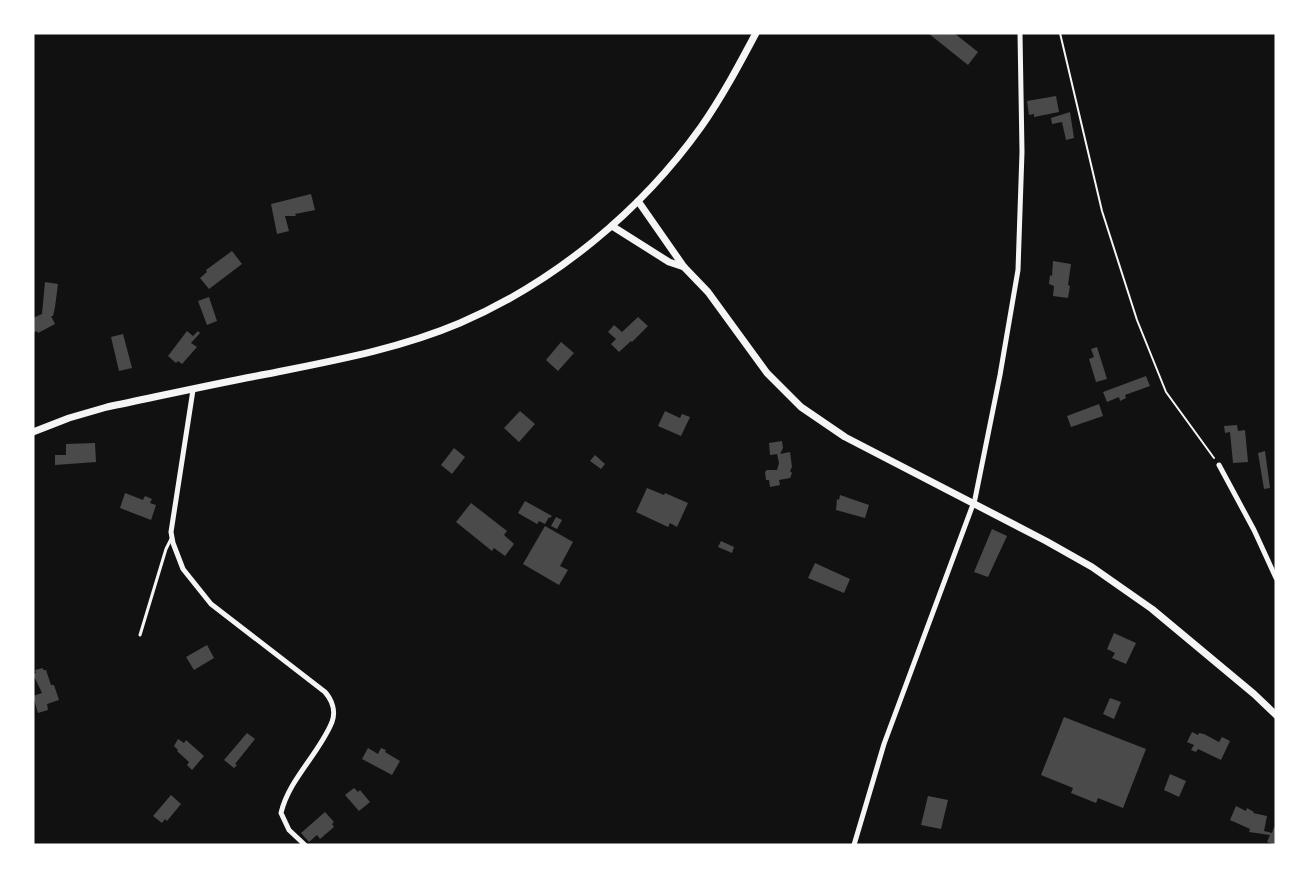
<svg xmlns="http://www.w3.org/2000/svg" width="1309" height="878" font-family="Manrope,sans-serif">
<style>
.building{fill:#4a4a4a}
.lines{fill:none;stroke-linecap:round;stroke-linejoin:round}
.path{stroke:#f5f5f5;stroke-width:2}
.service{stroke:#f5f5f5;stroke-width:3}
.minor{stroke:#f5f5f5;stroke-width:5}
.tertiary{stroke:#f5f5f5;stroke-width:7}
</style>
<rect width="100%" height="100%" fill="#111"/>
<g class="building">
<path d="M928 33H954L978 52 968 65Z"/>
<path d="M1056 96 1059 112 1034 117V114L1029 115 1027 101Z"/>
<path d="M1070 112 1074 138 1066 140 1062 122 1052 124 1051 118Z"/>
<path d="M311 194 315 210 295 214 296 216H285L289 231 277 234 271 204Z"/>
<path d="M232 251 242 264 209 289 200 278 207 272 206 270Z"/>
<path d="M1053 261 1071 264 1068 285 1070 286 1068 298 1053 296 1054 286 1049 284 1050 275 1052 276Z"/>
<path d="M45 282 58 284 55 307 53 316H51L55 324 38 333 37 331 33 333V318L42 314Z"/>
<path d="M209 297 217 321 207 325 198 301Z"/>
<path d="M638 317 648 326 632 342 631 341 619 352 611 344 616 339 608 332 614 325 622 332Z"/>
<path d="M187 331 193 336 198 331 200 333 191 343 197 347 182 364 178 361 176 363 168 356Z"/>
<path d="M123 334 132 368 119 371 111 337Z"/>
<path d="M561 342 574 353 558 371 546 360Z"/>
<path d="M1097 347 1107 379 1096 382 1089 359 1094 357 1091 349Z"/>
<path d="M1146 376 1150 386 1125 395 1126 398 1120 401 1119 397 1107 402 1103 392Z"/>
<path d="M1099 404 1103 416 1071 427 1067 416Z"/>
<path d="M520 411 535 424 519 442 504 428Z"/>
<path d="M665 411 680 418 682 414 690 417 681 436 658 426Z"/>
<path d="M1237 425 1238 431 1245 430 1248 462 1233 463 1230 432 1225 433 1224 426Z"/>
<path d="M782 441 783 448 780 454 790 452 792 467 790 471 792 473 790 478 779 480 780 485 770 487 769 480H766L765 472 767 470H777L779 463 777 454 770 455 769 443Z"/>
<path d="M95 443 96 462 55 465V455H66V444Z"/>
<path d="M454 448 465 457 452 474 441 465Z"/>
<path d="M1265 451 1270 488 1264 489 1258 453Z"/>
<path d="M595 455 605 464 601 469 590 461Z"/>
<path d="M647 488 664 495 665 493 688 503 677 527 670 523 668 527 636 512Z"/>
<path d="M125 493 143 500 145 496 152 499 150 503 156 505 151 520 120 508Z"/>
<path d="M840 495 869 505 865 518 836 510 837 499 839 500Z"/>
<path d="M525 501 552 516 550 518 549 517 545 524 539 521 537 524 518 513Z"/>
<path d="M471 503 507 531 504 535 514 544 505 556 494 548 492 551 456 522Z"/>
<path d="M556 517 562 520 557 529 551 526Z"/>
<path d="M545 526 573 542 560 566 568 570 559 585 523 564Z"/>
<path d="M992 529 1007 536 988 577 974 572Z"/>
<path d="M721 541 734 547 732 553 718 547Z"/>
<path d="M815 563 850 579 844 593 808 578Z"/>
<path d="M1114 633 1136 643 1126 664 1112 658 1115 653 1107 649Z"/>
<path d="M207 645 214 658 194 670 186 657Z"/>
<path d="M43 668V670H46L51 685H54L59 700 47 704 48 710 38 713 33 696 42 693 33 674 36 673 35 670Z"/>
<path d="M1110 698 1121 702 1114 719 1103 714Z"/>
<path d="M1064 717 1146 749 1123 808 1098 798 1096 803 1071 793 1073 788 1041 775Z"/>
<path d="M1192 732 1198 735 1199 733 1204 734 1219 742 1222 737 1230 741 1221 760 1198 749 1196 752 1191 750 1194 745 1187 742Z"/>
<path d="M247 733 255 739 235 764 237 765 234 768 224 760Z"/>
<path d="M178 739 184 743 186 740 204 756 192 770 187 765 189 762 177 751 178 750 174 746Z"/>
<path d="M368 748 378 754 381 748 386 750 385 752 400 761 392 775 362 759Z"/>
<path d="M1170 774 1186 781 1179 797 1164 790Z"/>
<path d="M354 788 358 792 360 790 370 802 359 811 345 795Z"/>
<path d="M171 795 181 804 167 821 165 819 162 823 153 816Z"/>
<path d="M928 796 948 800 941 829 921 825Z"/>
<path d="M1236 806 1246 811 1247 808 1254 812 1253 813 1267 816 1264 831 1272 833 1274 827 1276 828V845L1267 842 1270 835 1249 832 1250 829 1230 820Z"/>
<path d="M325 812 334 822 332 824 334 827 320 839 317 835 309 842 301 833Z"/>
</g>
<g class="lines">
<path class="path" d="M1060 33 1102 211 1137 320 1166 392 1214 458"/>
<path class="service" d="M140 635 166 549 171 539"/>
<g class="minor">
<path d="M193 390 171 532 173 543 183 569 211 604 325 692C332 700 336 711 332 722 319 754 289 779 281 813L289 830 305 845"/>
<path d="M1219 465 1254 530 1276 578"/>
<path d="M854 845 884 744 975 499 1000 375 1018 270 1022 152 1020 33"/>
</g>
<g class="tertiary">
<path d="M638 201 684 267 708 292 767 373 801 407 845 437 1046 541 1092 567 1152 609 1254 694 1276 715"/>
<path d="M612 226 669 262 684 267"/>
<path d="M33 432 69 418 107 407C160 396 213 384 267 374 332 361 399 349 460 323 555 282 641 211 701 127 722 97 739 65 756 33"/>
</g>
</g>
<rect width="1309" height="878" fill="none" stroke="#ffffff" stroke-width="69"/>
</svg>
